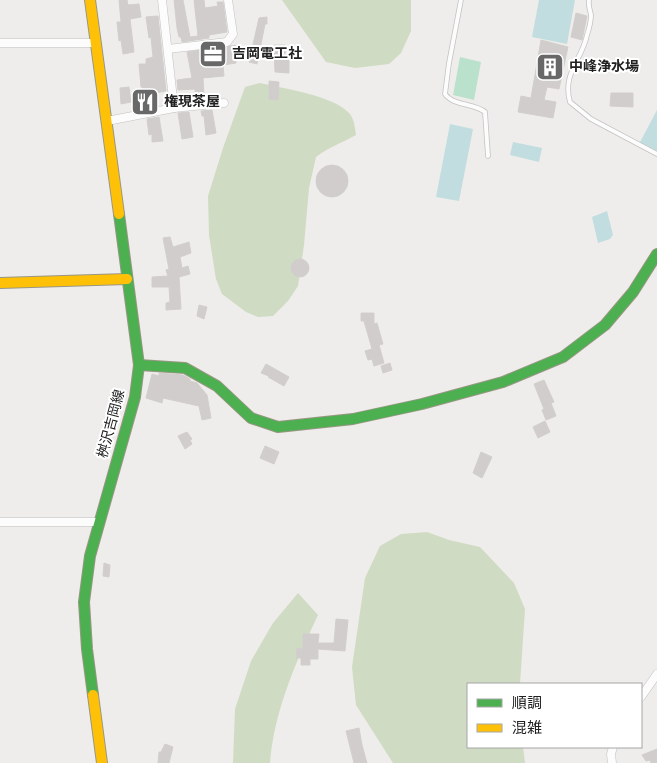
<svg xmlns="http://www.w3.org/2000/svg" width="657" height="763" font-family="Overpass,'Noto Sans JP',sans-serif">
<style>
.forest{fill:#cfdbc2}
.pitch{fill:#bae1cb}
.water{fill:#c1dddf}
.building{fill:#d0cdcc;stroke:#d2cecc}
.lines{fill:none;stroke-linecap:round;stroke-linejoin:round}
.lane-casing{stroke:#c2c2c1;stroke-width:5.5}
.street-casing{stroke:#c2c2c1;stroke-width:9}
.fast-casing{stroke:#989784;stroke-width:12}
.slow-casing{stroke:#989784;stroke-width:12}
.lane{stroke:#fdfcfc;stroke-width:4}
.street{stroke:#fdfcfc;stroke-width:8}
.fast{stroke:#4caf50;stroke-width:10}
.slow{stroke:#ffc107;stroke-width:10}
.labels{text-anchor:middle;dominant-baseline:central;stroke-width:4;stroke-linejoin:round;paint-order:stroke}
.poi-label{font-size:14px;font-weight:bold;fill:#212121;stroke:#fff;text-anchor:start}
.street-label{font-size:14px;fill:#212121;stroke:#fff}
</style>
<rect width="100%" height="100%" fill="#efedeb"/>
<g class="forest">
<path d="M282 0H411V31L401 53 389 64 355 68 326 62Z"/>
<path d="M260 83C282 88 334 96 349 113 354 118 355 128 356 135 342 143 329 147 316 157L309 188 304 245 298 286 288 301 273 316 258 317 246 312 222 294 216 279 209 235 208 196 223 148 245 87Z"/>
<path d="M427 532 449 540 480 547 514 583 525 609 520 684H468V747H523L525 763H393L356 705 352 667 365 578 380 546 401 534Z"/>
<path d="M298 593 318 615C296 662 274 711 270 763H233L235 709 251 661 273 623Z"/>
</g>
<path class="pitch" d="M460 57 481 62 474 100 453 95Z"/>
<g class="water">
<path d="M539 0H575L567 44 532 37Z"/>
<path d="M657 110V151L638 146Z"/>
<path d="M450 124 473 129 459 201 436 197Z"/>
<path d="M513 142 542 148 539 162 510 155Z"/>
<path d="M607 211 613 235 610 239 598 243 592 217Z"/>
</g>
<g class="building">
<path d="M119 0H127L128 5 139 4 141 17 130 19 134 52 123 54 121 40 119 41 117 22H121Z"/>
<path d="M174 0H183L190 37 198 36 194 0H204L205 8 218 6 217 2H223L227 32 209 35V38L182 42 181 37H179L177 28Z"/>
<path d="M576 13 587 16 582 40 571 37Z"/>
<path d="M158 16 166 91 155 93 157 106 146 108 142 87H141L139 64H146V59L153 57 151 37 149 38 146 17Z"/>
<path d="M267 17V24H265L257 64 249 62 259 18Z"/>
<path d="M541 40 568 47 559 89 547 87 544 100 556 102 553 118 518 112 521 96 531 98Z"/>
<path d="M237 45 238 55H235L236 63 223 65 224 76 203 78 204 96 195 97V89L178 90 177 80 192 78 187 52Z"/>
<path d="M274 45H285V56H289V73L275 72Z"/>
<path d="M269 81 279 82 278 100 269 99Z"/>
<path d="M129 87 131 102 121 104 120 88Z"/>
<path d="M611 93H633V107L610 106Z"/>
<path d="M212 110 216 133 206 135 204 116H202L201 111Z"/>
<path d="M189 112 193 137 182 139 178 113Z"/>
<path d="M159 117 163 141 152 142V134L149 135 147 119Z"/>
<circle cx="332" cy="181" r="16"/>
<path d="M170 237 173 247 189 242 191 253 180 257 182 268 188 266 190 274 179 277 181 309 166 310V303L170 302 169 287H152V277L168 276 166 270 169 269 163 238Z"/>
<circle cx="300" cy="268" r="9"/>
<path d="M199 305 207 307 204 319 197 316Z"/>
<path d="M361 313H374V324L377 323 383 344 379 345 384 363 374 366 372 359 368 360 365 351 372 349 364 321H361Z"/>
<path d="M390 363 392 370 383 373 381 366Z"/>
<path d="M266 364 289 377 284 386 268 377 269 376 261 373Z"/>
<path d="M159 373 183 375 190 379V381L197 383 207 395 211 418 202 420 199 406 163 398 162 403 146 398 152 374 159 376Z"/>
<path d="M544 380 554 402 551 403 556 416 546 420 542 410 544 409 534 384Z"/>
<path d="M545 421 550 432 538 438 533 427Z"/>
<path d="M187 432 192 439 190 440 192 444 185 449 178 436Z"/>
<path d="M265 446 279 452 274 464 260 458Z"/>
<path d="M481 452 492 457 482 478 473 473Z"/>
<path d="M104 563 110 565 109 577 103 576Z"/>
<path d="M336 619 348 620 345 651 318 649V659H310V665H301V658H296L297 648 303 649V634H319L318 643H334Z"/>
<path d="M359 728 362 745 367 763H354L346 731Z"/>
<path d="M165 744 173 747 169 763H158L159 752H161Z"/>
<path d="M657 749V763H651L650 760 646 761 642 755Z"/>
</g>
<g class="lines">
<g class="lane-casing">
<g id="lane">
<path d="M461 0 449 63 445 94C453 106 474 103 485 112L488 156"/>
<path d="M589 0C588 6 590 9 591 15 591 21 589 29 587 35 582 60 562 73 570 102L591 119 657 154"/>
</g>
</g>
<g class="street-casing">
<g id="street">
<path d="M162 0 174 108"/>
<path d="M0 43H95"/>
<path d="M168 49 227 42 233 34 228 0"/>
<path d="M107 121 174 108 224 103"/>
<path d="M0 522H100"/>
<path d="M641 697 657 674"/>
<path d="M612 763 611 754 613 747"/>
</g>
</g>
<g class="fast-casing">
<g id="fast">
<path d="M139 365 185 368 217 386 251 418 278 427 353 419 422 404 503 382 563 357 605 325 633 292 657 254"/>
<path d="M93 695 87 649 84 602 90 556 135 397 139 365 119 214"/>
</g>
</g>
<g class="slow-casing">
<g id="slow">
<path d="M90 0 119 214"/>
<path d="M0 283 127 279"/>
<path d="M93 695 102 763"/>
</g>
</g>
<use href="#lane" class="lane"/>
<use href="#street" class="street"/>
<use href="#fast" class="fast"/>
<use href="#slow" class="slow"/>
</g>
<defs>
<g id="office-square" transform="scale(1.4375)"><rect x="-9" y="-9" width="18" height="18" rx="4" fill="#696868" stroke="#fff"/><path d="M-6-3h4V-5.5h4V-3h4V5H-6ZM-1-4.5V-3h2v-1.5ZM-6 0V1H6V0Z" fill="#fff"/></g>
<g id="building-square" transform="scale(1.4375)"><rect x="-9" y="-9" width="18" height="18" rx="4" fill="#696868" stroke="#fff"/><path d="M-4-6H4V6H1V3H-1V6H-4ZM-2.5-4.3h1.7v1.8h-1.7ZM.8-4.3h1.7v1.8H.8ZM-2.5-1h1.7V.8h-1.7ZM.8-1h1.7V.8H.8Z" fill="#fff"/></g>
<g id="restaurant-square" transform="scale(1.4375)"><rect x="-9" y="-9" width="18" height="18" rx="4" fill="#696868" stroke="#fff"/><path d="M-5-6h1v4h1v-4h1v4h1v-4h1v5L-1.5 .5V6h-2V.5L-5-1ZM5-6V6H3V1.5H1.5Q1.5-4 5-6Z" fill="#fff"/></g>
</defs>
<g fill-rule="evenodd">
<use href="#office-square" x="213" y="54"/>
<use href="#building-square" x="550" y="67"/>
<use href="#restaurant-square" x="145" y="102"/>
</g>
<g class="labels">
<g class="poi-label">
<text x="232" y="54">吉岡電工社</text>
<text x="569" y="67">中峰浄水場</text>
<text x="164" y="102">権現茶屋</text>
</g>
<g class="street-label">
<text transform="translate(112 424) rotate(-75)">桝沢吉岡線</text>
</g>
</g>
<rect x="467" y="683" width="175" height="65" fill="#ffffff" stroke="#a6a6a6"/>
<rect x="477" y="699" width="25" height="8" fill="#4caf50" stroke="#a6a6a6"/>
<text x="512" y="708" font-size="15" fill="#212121">順調</text>
<rect x="477" y="724" width="25" height="8" fill="#ffc107" stroke="#a6a6a6"/>
<text x="512" y="733" font-size="15" fill="#212121">混雑</text>
</svg>
